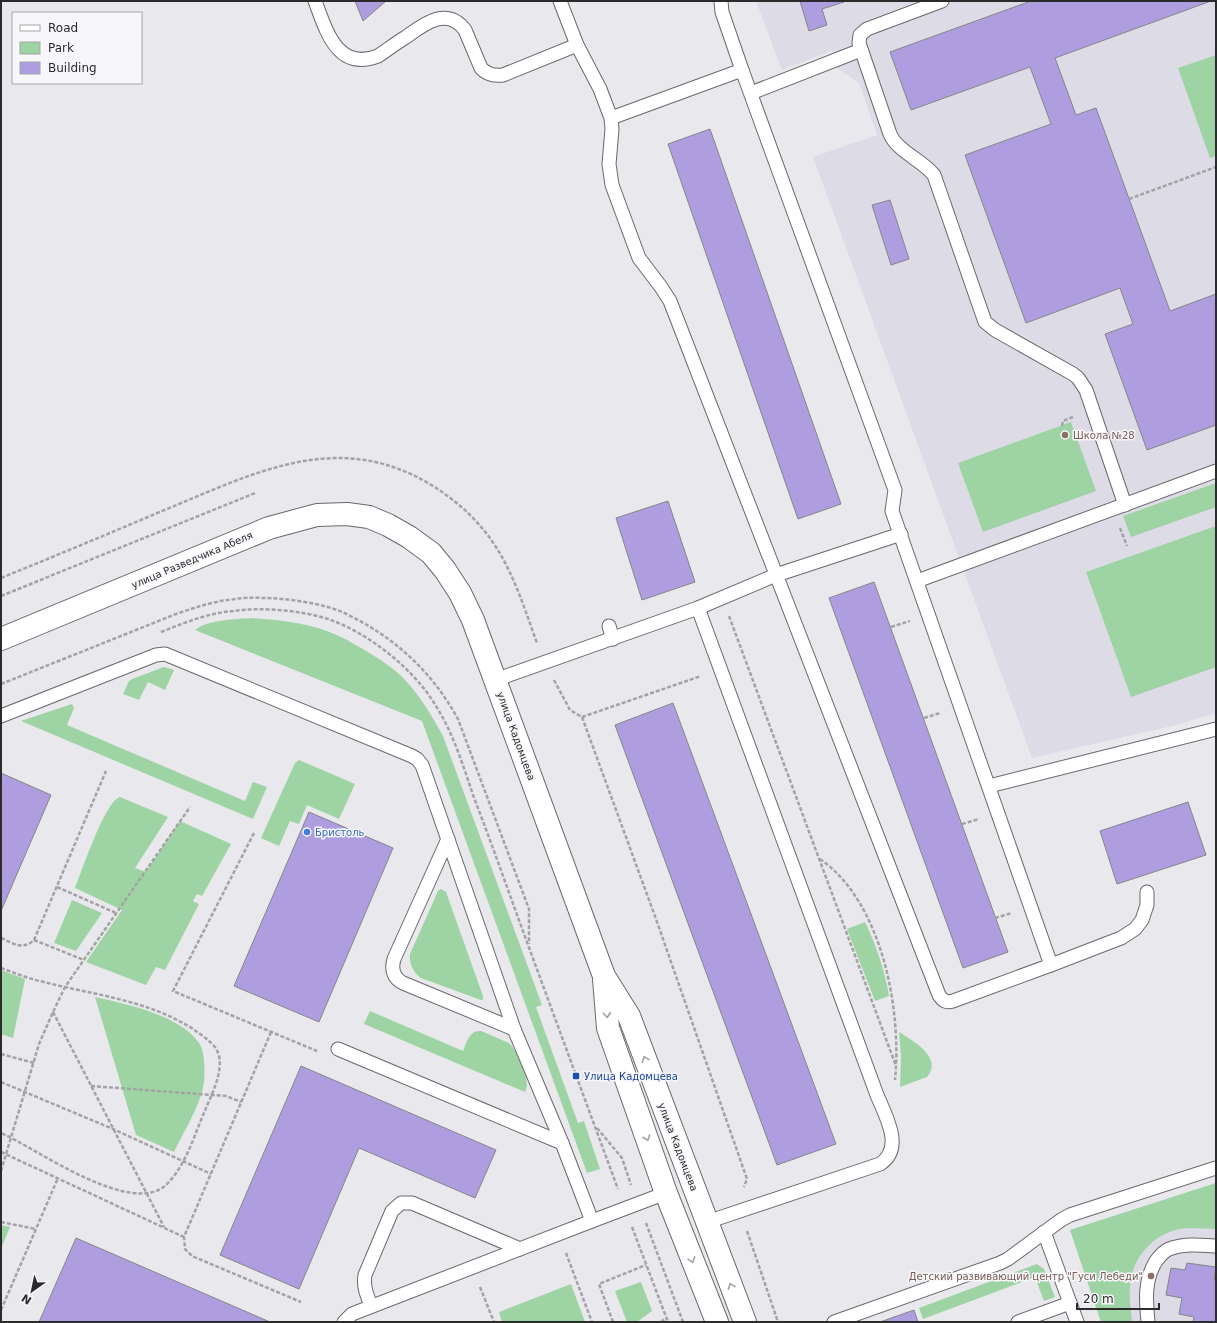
<svg xmlns="http://www.w3.org/2000/svg" width="1217" height="1323" font-family="'DejaVu Sans',sans-serif">
<style>
.built{fill:#dddbe6}
.green{fill:#9ed4a4}
.building{fill:#af9edf;stroke:#858588}
.lines{fill:none;stroke-linecap:round;stroke-linejoin:round}
.lane-casing{stroke:#69686c;stroke-width:15}
.street-casing{stroke:#69686c;stroke-width:24}
.path{stroke:#a3a3a6;stroke-width:2.5;stroke-dasharray:4 2;stroke-linecap:butt}
.lane{stroke:#fff;stroke-width:13}
.street{stroke:#fff;stroke-width:22}
.oneway{stroke:#a0a0a0}
.education-dot{fill:#8d6e63;stroke:#f7f6fa;stroke-width:1.5}
.shop-dot{fill:#3f7fe0;stroke:#f7f6fa;stroke-width:1.5}
.transit-dot{fill:#1a4fb4;stroke:#f7f6fa;stroke-width:1.5}
.labels{text-anchor:middle;dominant-baseline:central;stroke-width:3;stroke-linejoin:round;paint-order:stroke}
.education-label{font-size:10px;fill:#785e54;stroke:#f7f6fa;text-anchor:start}
.street-label{font-size:10px;fill:#2b2b2c;stroke:#f7f6fa}
.shop-label{font-size:10px;fill:#366cbe;stroke:#f7f6fa;text-anchor:start}
.transit-label{font-size:10px;fill:#164399;stroke:#f7f6fa;text-anchor:start}
</style>
<rect width="100%" height="100%" fill="#e9e8ec"/>
<g class="built">
<path d="M756 1H1216V713L1176 725 1032 758 813 157 877 135 859 83 837 68 832 51 782 70Z"/>
<path d="M1216 1183V1322H1101L1070 1230Z"/>
</g>
<g class="green">
<path d="M1216 55V156L1210 158 1178 68Z"/>
<path d="M1071 422 1096 491 983 532 958 463Z"/>
<path d="M1216 483V507L1131 537 1123 516Z"/>
<path d="M1216 526V667L1131 697 1086 572Z"/>
<path d="M252 618C282 620 312 623 339 636 350 641 361 648 371 654 383 661 396 670 405 680 421 697 432 716 443 736L542 1005 536 1007 578 1123 584 1121 600 1169 587 1173 422 721 195 630C206 620 237 619 252 618Z"/>
<path d="M164 667 174 670 165 690 148 682 139 700 123 694 129 681 132 679Z"/>
<path d="M72 704 74 708 67 725 245 801 253 782 267 787 253 819 21 721Z"/>
<path d="M299 760 355 784 339 819 307 805 299 824 290 821 279 846 261 838 295 763Z"/>
<path d="M120 797 168 817 135 868 146 872 180 821 231 844 202 896 197 894 193 901 199 904 165 970 156 967 146 985 86 962 122 910 75 888C82 871 105 801 120 797Z"/>
<path d="M441 889 446 892 483 996V999L481 1000 421 978C413 972 409 964 410 954L438 891Z"/>
<path d="M72 900 102 913 76 951 54 943Z"/>
<path d="M865 922C876 945 885 971 889 996L875 1001 847 929Z"/>
<path d="M1 970 25 979 13 1038 1 1034Z"/>
<path d="M95 997C126 1004 180 1015 199 1043 205 1051 205 1072 204 1082 201 1105 184 1131 174 1152L136 1135Z"/>
<path d="M370 1011 463 1051C467 1042 469 1030 481 1031L509 1043 512 1046 523 1065 526 1076 527 1086 525 1092 364 1024Z"/>
<path d="M899 1032C912 1040 944 1058 927 1077L900 1087 901 1056Z"/>
<path d="M1216 1183V1229C1203 1229 1189 1227 1176 1230 1151 1236 1130 1261 1130 1288 1129 1299 1131 1311 1132 1322H1101L1070 1230Z"/>
<path d="M1 1225 10 1227 1 1249Z"/>
<path d="M1037 1264 1044 1269 1055 1297 1044 1301 1035 1277 923 1319 919 1308Z"/>
<path d="M641 1282 652 1311 637 1322H627L615 1291Z"/>
<path d="M571 1284 585 1322H502L499 1312Z"/>
</g>
<g class="building">
<path d="M355 1H386L363 21Z"/>
<path d="M800 1H844V2L822 9 827 25 809 31Z"/>
<path d="M1031 1H1211L1055 58 1076 115 1096 108 1170 311 1216 294V425L1147 450 1105 334 1133 324 1120 288 1026 323 965 155 1051 124 1030 67 911 110 890 52Z"/>
<path d="M710 129 841 504 798 519 668 144Z"/>
<path d="M890 200 909 259 891 265 872 205Z"/>
<path d="M668 501 695 582 642 600 616 518Z"/>
<path d="M874 582 1008 952 963 968 829 598Z"/>
<path d="M673 703 836 1144 777 1165 615 725Z"/>
<path d="M1 773 51 795 1 911Z"/>
<path d="M1188 802 1206 855 1117 884 1100 831Z"/>
<path d="M309 812 393 848 319 1022 234 986Z"/>
<path d="M301 1066 496 1150 475 1198 359 1148 299 1289 220 1255Z"/>
<path d="M76 1238 270 1322H39Z"/>
<path d="M1187 1263 1216 1267 1214 1280H1216V1322H1193L1194 1317 1179 1314 1182 1298 1166 1295 1171 1268 1185 1270Z"/>
<path d="M914 1310 918 1322H880Z"/>
</g>
<g class="lines">
<g class="lane-casing">
<g id="lane">
<path d="M315 1C326 30 337 72 378 56 387 50 396 43 406 37 424 24 447 6 465 30L481 68C487 75 495 76 503 75L577 45"/>
<path d="M560 1 577 45 600 89 611 118 612 129 609 164 612 185 639 258 661 287 670 301 939 995C943 1001 946 1003 953 1001L1051 965 892 511 895 490 742 70 611 118"/>
<path d="M721 1 722 12 742 70"/>
<path d="M942 1 867 29 860 35 859 43 890 134C897 151 922 160 934 175L985 322 995 330 1073 374 1078 378 1086 390 1125 505"/>
<path d="M751 93 861 50"/>
<path d="M917 581 1216 471"/>
<path d="M698 608 877 1095C885 1115 905 1148 880 1164L707 1222"/>
<path d="M609 626 613 639"/>
<path d="M495 680 698 608 776 575 901 534"/>
<path d="M1 716 156 655 165 654 412 756 417 759 422 765 514 1029 562 1143 592 1221 666 1193"/>
<path d="M989 786 1216 729"/>
<path d="M448 839 394 959C391 969 393 978 403 983L514 1029"/>
<path d="M1051 965 1121 938 1135 929 1142 920 1147 905V892"/>
<path d="M338 1049 562 1143"/>
<path d="M1044 1232 1077 1322"/>
<path d="M371 1306C367 1295 363 1287 365 1275L392 1211 401 1203H412L520 1249"/>
<path d="M344 1322 352 1314 592 1221"/>
<path d="M834 1322 1000 1263 1008 1259 1061 1220 1070 1215 1216 1168"/>
<path d="M1018 1322 1070 1303"/>
<path d="M1148 1322C1146 1301 1144 1280 1156 1261 1159 1257 1164 1251 1169 1249 1184 1243 1201 1245 1216 1246"/>
</g>
</g>
<g class="street-casing">
<g id="street">
<path d="M1 639 269 528 317 515 347 514 369 517 388 525 409 537 431 553 445 570 460 593 473 620 604 976 629 1016 745 1322"/>
<path d="M604 979 608 1028 666 1193 717 1322"/>
</g>
</g>
<g class="path">
<path d="M1129 199 1216 167"/>
<path d="M1062 426 1063 421 1073 417"/>
<path d="M1120 528 1127 546"/>
<path d="M1 578C55 556 108 534 162 511 253 474 338 427 433 486 457 501 478 520 494 544 514 574 525 610 537 643"/>
<path d="M1 596 255 493"/>
<path d="M729 616 896 1066"/>
<path d="M891 627 910 621"/>
<path d="M161 632C184 623 208 613 233 611 261 607 300 610 328 619 369 633 414 669 436 706 453 733 463 765 473 795 488 834 502 873 516 912 550 1005 584 1097 618 1189"/>
<path d="M554 680 570 710 582 717 656 919 747 1179 744 1187"/>
<path d="M1 684 176 614C196 607 215 601 235 599 246 597 257 598 268 598 288 599 309 602 328 607 342 611 355 618 367 625 406 648 436 679 458 719L529 909V944"/>
<path d="M582 717 701 676"/>
<path d="M924 718 940 713"/>
<path d="M962 824 979 819"/>
<path d="M254 833 173 991 317 1051"/>
<path d="M820 859C882 902 902 1009 895 1080"/>
<path d="M57 887 116 913"/>
<path d="M995 918 1012 913"/>
<path d="M1 938C13 943 22 951 34 940L106 771"/>
<path d="M34 940 84 960"/>
<path d="M1 968C15 973 29 979 44 982 94 995 148 1000 193 1029 200 1034 208 1039 214 1046 228 1062 213 1092 206 1108 195 1133 187 1163 168 1183 134 1220 36 1148 1 1133"/>
<path d="M53 1012 164 1227"/>
<path d="M271 1032 184 1237 185 1249 192 1256 301 1302"/>
<path d="M1 1054 34 1063"/>
<path d="M1 1082 113 1129 211 1174"/>
<path d="M91 1086 226 1096 241 1102"/>
<path d="M597 1128 622 1158 631 1185"/>
<path d="M1 1152 184 1237"/>
<path d="M1 1171 39 1044 53 1012 65 987 190 807"/>
<path d="M1 1222 36 1229"/>
<path d="M646 1223 683 1322"/>
<path d="M632 1227 668 1322"/>
<path d="M747 1231 778 1322"/>
<path d="M566 1253 592 1322"/>
<path d="M480 1287 494 1322"/>
<path d="M1 1310 58 1178"/>
<path d="M613 1322 599 1284 646 1265"/>
<path d="M661 1322 666 1318"/>
</g>
<use href="#lane" class="lane"/>
<use href="#street" class="street"/>
</g>
<defs><path id="oneway-chevron" d="M-2-3.5L2.5 0L-2 3.5" fill="none" stroke-width="1.6" stroke-linecap="round" stroke-linejoin="round"/></defs>
<g class="oneway">
<use href="#oneway-chevron" transform="translate(607 1015) rotate(85)"/>
<use href="#oneway-chevron" transform="translate(645 1059) rotate(-111)"/>
<use href="#oneway-chevron" transform="translate(647 1138) rotate(71)"/>
<use href="#oneway-chevron" transform="translate(692 1260) rotate(69)"/>
<use href="#oneway-chevron" transform="translate(731 1286) rotate(-111)"/>
</g>
<g class="education-dot">
<circle cx="1065" cy="435" r="4"/>
<circle cx="1151" cy="1276" r="4"/>
</g>
<circle class="shop-dot" cx="307" cy="832" r="4"/>
<rect class="transit-dot" x="572" y="1072" width="8" height="8" rx="2"/>
<g class="labels">
<g class="education-label">
<text x="1073" y="435">Школа №28</text>
<text x="1143" y="1276" text-anchor="end">Детский развивающий центр "Гуси Лебеди"</text>
</g>
<g class="street-label">
<text transform="translate(192 560) rotate(-23)">улица Разведчика Абеля</text>
<text transform="translate(516 736) rotate(70)">улица Кадомцева</text>
<text transform="translate(678 1147) rotate(69)">улица Кадомцева</text>
</g>
<g class="shop-label">
<text x="315" y="832">Бристоль</text>
</g>
<g class="transit-label">
<text x="584" y="1076">Улица Кадомцева</text>
</g>
</g>
<rect width="1217" height="1323" fill="none" stroke="#2b2b2c" stroke-width="4"/>
<rect x="12" y="12" width="130" height="72" fill="#f7f6fa" stroke="#a5a5a8"/>
<rect x="20" y="25" width="20" height="6" fill="#ffffff" stroke="#a5a5a8"/>
<text x="48" y="32" font-size="12" fill="#2b2b2c">Road</text>
<rect x="20" y="42" width="20" height="12" fill="#9ed4a4" stroke="#a5a5a8"/>
<text x="48" y="52" font-size="12" fill="#2b2b2c">Park</text>
<rect x="20" y="62" width="20" height="12" fill="#af9edf" stroke="#a5a5a8"/>
<text x="48" y="72" font-size="12" fill="#2b2b2c">Building</text>
<g transform="translate(32 1291) rotate(213)" stroke="#f7f6fa" stroke-width="3" paint-order="stroke">
<path d="M0-3L7 15L0 10L-7 15Z" fill="#2b2b2c"/>
<text y="-6" font-size="11" font-weight="bold" text-anchor="middle" fill="#2b2b2c">N</text>
</g>
<path d="M1077 1303v6h82v-6" fill="none" stroke="#2b2b2c" stroke-width="2"/>
<text x="1083" y="1303" font-size="12" fill="#2b2b2c" stroke="#f7f6fa" stroke-width="3" paint-order="stroke">20 m</text>
</svg>
